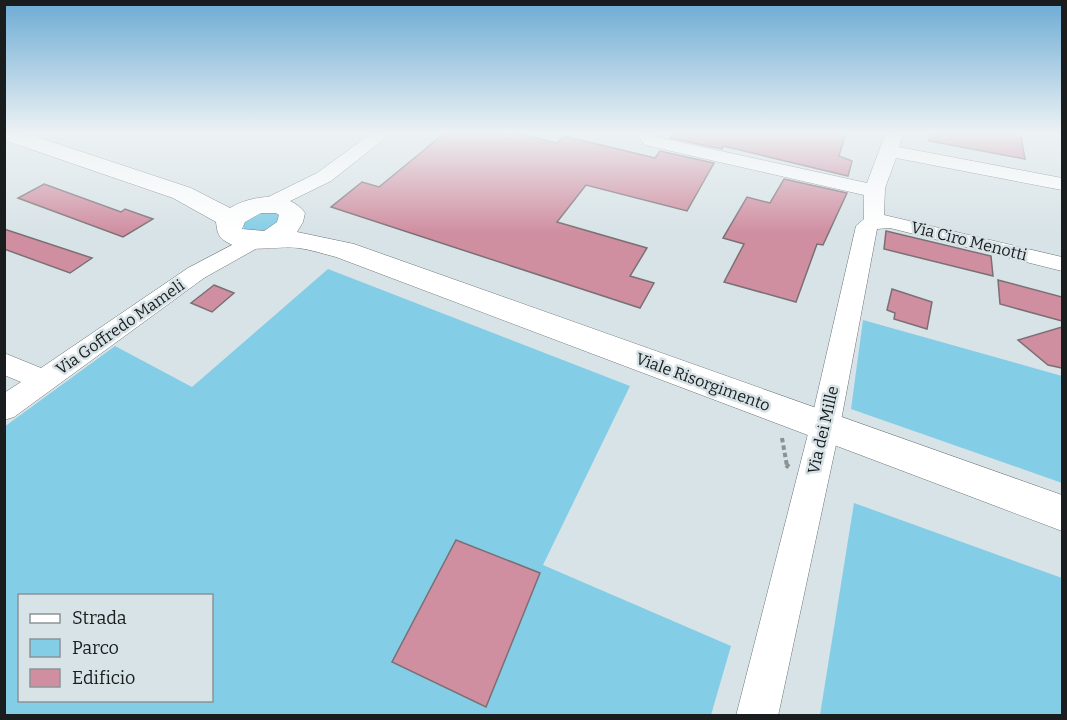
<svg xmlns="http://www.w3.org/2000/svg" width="1067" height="720" font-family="Bitter,serif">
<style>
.green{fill:#83cde6;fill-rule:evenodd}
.building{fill:#d08ea1;stroke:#7a7073;stroke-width:1.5}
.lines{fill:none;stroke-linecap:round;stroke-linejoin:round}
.minor-casing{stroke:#6b7578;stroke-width:1}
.tertiary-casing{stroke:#6b7578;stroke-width:1}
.path-far1{stroke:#8a9295;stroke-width:4;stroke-dasharray:4.5 3;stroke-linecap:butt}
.path{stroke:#8a9295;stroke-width:5;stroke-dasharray:6 4;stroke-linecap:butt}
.minor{fill:#fff;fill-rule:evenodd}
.tertiary{fill:#fff;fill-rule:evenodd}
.labels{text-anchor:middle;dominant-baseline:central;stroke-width:5;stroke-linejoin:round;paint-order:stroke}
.street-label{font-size:16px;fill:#191d1e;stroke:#d8e3e7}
</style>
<rect width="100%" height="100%" fill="#d8e3e7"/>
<g class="green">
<path d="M273 210 284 217 268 231H248L244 229V221L253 214Z"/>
<path d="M328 269 630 386 543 565 731 646 711 715H5L4 427 115 346 192 387ZM20 596H212V700H20Z"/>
<path d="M863 320 1062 376V483L851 409Z"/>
<path d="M854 503 1062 578V715H820Z"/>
</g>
<g class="building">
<path d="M446 132H512L557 143 564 136 655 158 660 151 714 163 687 211 586 185 557 222 647 248 630 276 654 283 640 308 331 207 362 182 379 187Z"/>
<path d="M674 132H846L839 156 852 161 848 176 723 146 722 149 670 138Z"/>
<path d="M930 132H1020L1025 159 929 141Z"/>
<path d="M784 179 847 193 823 245 817 244 796 302 724 282 744 244 723 238 747 197 770 203Z"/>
<path d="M44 184 121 212 125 209 153 219 123 237 18 198Z"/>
<path d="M4 229 92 258 70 273 4 249Z"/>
<path d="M886 231 991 256 993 276 884 249Z"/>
<path d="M998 280 1062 297V321L1000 304Z"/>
<path d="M214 285 234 293 212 312 191 303Z"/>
<path d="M892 289 932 302 927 329 894 319 895 313 887 310Z"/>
<path d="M1062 327V368L1048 365 1018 340Z"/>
<path d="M456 540 540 573 486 707 392 662Z"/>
</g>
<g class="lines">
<g class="minor-casing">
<g id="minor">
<path d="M373 132H393L331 181 276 208H262L259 204 262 200 317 173Z"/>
<path d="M635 132H653L657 137 867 183 886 132H904L899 147 1062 178V190L896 158 885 188 884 215 1062 257V271L890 228 877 229 840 426 778 716H736L810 426 856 226 864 219V195L645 145Z"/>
<path d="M253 234 261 236 264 241 261 246 204 278 14 417 4 420V393L21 382 4 375V353L41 368 188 268Z"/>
</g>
</g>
<g class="tertiary-casing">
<path id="tertiary" d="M4 132H22L191 188 230 208C251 195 289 190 305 213L303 222 297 232 354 244 1062 495V531L336 257C324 254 312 250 299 248 276 245 245 255 225 241 217 236 217 229 216 222L173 198 4 140ZM261 213H276L279 215 277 222 264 231 242 229 245 222Z"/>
</g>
<path class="path-far1" d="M782 438 787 466"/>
<path class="path" d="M786 465 789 467"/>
<use href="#minor" class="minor"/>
<use href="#tertiary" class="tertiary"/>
</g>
<linearGradient id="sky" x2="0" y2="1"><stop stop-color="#6cabd4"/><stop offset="0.57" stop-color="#edf2f4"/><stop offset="1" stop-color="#edf2f4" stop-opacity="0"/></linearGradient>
<rect width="1067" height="233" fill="url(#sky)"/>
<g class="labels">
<g class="street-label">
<text transform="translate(969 241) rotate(14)">Via Ciro Menotti</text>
<text transform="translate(120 327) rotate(-35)">Via Goffredo Mameli</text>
<text transform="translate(703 382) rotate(20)">Viale Risorgimento</text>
<text transform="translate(823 430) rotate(-77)">Via dei Mille</text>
</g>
</g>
<rect width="1067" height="720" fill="none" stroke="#191d1e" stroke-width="12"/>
<rect x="18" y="594" width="195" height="108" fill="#d8e3e7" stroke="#8c9497" stroke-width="1.5"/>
<rect x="30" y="614" width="30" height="9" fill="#ffffff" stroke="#8c9497" stroke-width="1.5"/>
<text x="72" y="624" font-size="18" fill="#191d1e">Strada</text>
<rect x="30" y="639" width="30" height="18" fill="#83cde6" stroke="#8c9497" stroke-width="1.5"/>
<text x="72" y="654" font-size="18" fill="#191d1e">Parco</text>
<rect x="30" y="669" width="30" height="18" fill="#d08ea1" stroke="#8c9497" stroke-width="1.5"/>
<text x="72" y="684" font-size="18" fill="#191d1e">Edificio</text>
</svg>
